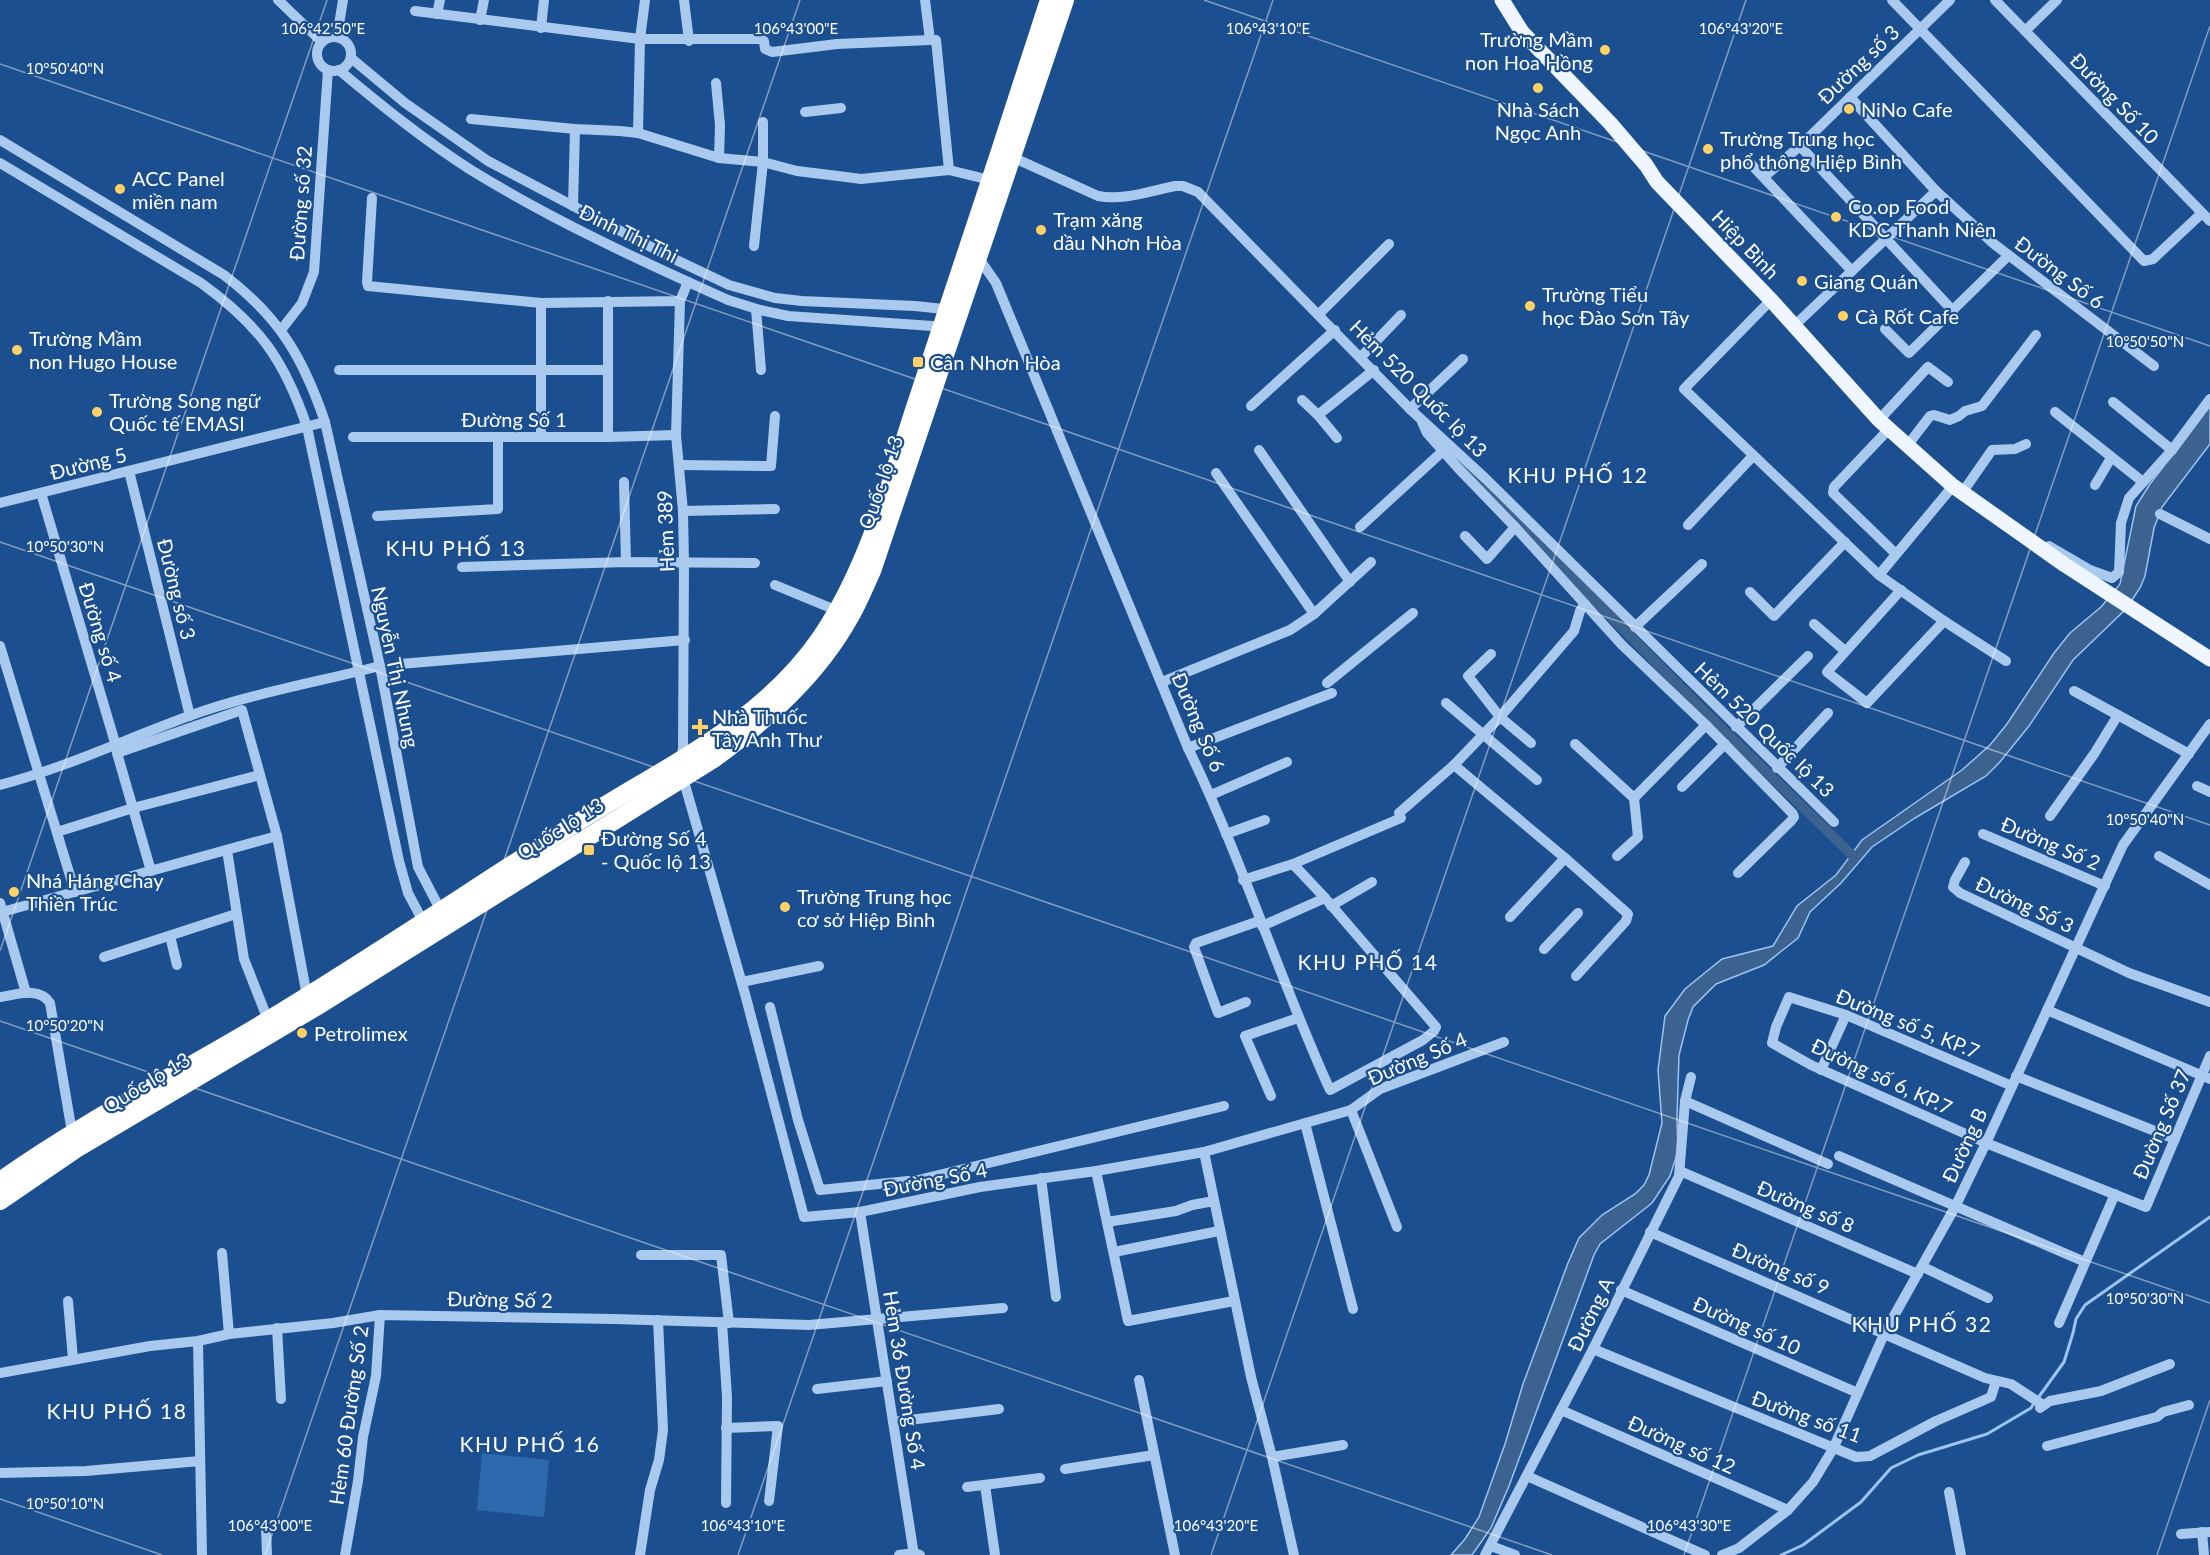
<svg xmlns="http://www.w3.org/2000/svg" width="2210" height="1555" font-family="Lato,sans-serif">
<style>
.green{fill:#2e69ad}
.water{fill:#3c6290;stroke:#9cc4f0;stroke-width:1.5}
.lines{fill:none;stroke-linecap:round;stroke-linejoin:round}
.stream{stroke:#9cc4f0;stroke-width:3}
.canal{stroke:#3c6290;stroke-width:10}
.minor{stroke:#a9c9ee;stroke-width:10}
.major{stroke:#f0f6ff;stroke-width:15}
.highway{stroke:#fff;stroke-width:18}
.ticks{fill:none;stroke:#fff;stroke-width:1.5;stroke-opacity:0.45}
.poi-dot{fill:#ffd166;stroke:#1b4f8f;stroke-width:2}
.labels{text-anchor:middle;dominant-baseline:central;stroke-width:4.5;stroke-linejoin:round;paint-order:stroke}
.poi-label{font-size:20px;fill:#fff;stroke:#1b4f8f;text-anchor:start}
.street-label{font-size:20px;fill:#fff;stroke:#1b4f8f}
.neighbourhood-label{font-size:21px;letter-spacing:1.5px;fill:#fff;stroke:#1b4f8f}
.ticks-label{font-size:15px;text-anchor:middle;fill:#fff;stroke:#1b4f8f;stroke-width:4.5;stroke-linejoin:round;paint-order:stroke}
</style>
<rect width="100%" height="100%" fill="#1b4f8f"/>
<path class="green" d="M482 1453 549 1460 544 1517 477 1510Z"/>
<path class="water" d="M2210 406V444L2162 507 2154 528 2145 576 2140 588 2126 609 2073 660 2029 726 1999 763 1986 776 1915 818 1872 847 1841 883 1810 912 1798 938 1764 965 1716 984 1693 1007 1688 1020 1679 1055 1677 1118 1678 1151 1670 1176 1652 1203 1600 1244 1594 1255 1509 1486 1491 1528 1472 1555H1451L1465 1539 1479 1517 1505 1444 1523 1384 1568 1263 1579 1238 1602 1215 1635 1194 1644 1185 1649 1175 1662 1123 1658 1070 1665 1016 1685 989 1722 959 1773 946 1797 906 1836 875 1862 840 1962 770 1990 745 2007 724 2054 653 2070 633 2101 607 2120 584 2136 506 2150 484Z"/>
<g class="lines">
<g class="stream">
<path d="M2038 1398 2064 1362 2073 1333 2076 1319 2085 1305 2210 1217"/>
<path d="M1781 1555 1803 1545 1861 1502 1891 1468 1918 1455 1987 1434 2031 1408 2034 1403"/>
</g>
<path class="canal" d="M1458 461 1704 711 1854 857"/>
<g class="minor">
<path d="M278 0 322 42"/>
<path d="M684 0 689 41"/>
<path d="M1892 0 2144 261 2153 259 2202 213"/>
<path d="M1995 0 2210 221"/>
<path d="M415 11 640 39H760L764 41 765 49 772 52 837 44 930 40 925 0"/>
<path d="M437 14 440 0"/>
<path d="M480 20 484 0"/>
<path d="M541 28 544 0"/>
<path d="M2025 31 2057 0"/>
<path d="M337 37 343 0"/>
<circle cx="334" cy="54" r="17"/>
<path d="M936 40 949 170"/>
<path d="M351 58 405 103 488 161 670 257 729 285 775 298 802 301 915 306 953 310"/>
<path d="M339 70C382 106 424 140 471 170 552 220 641 261 728 300L760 310 788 316 947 327"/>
<path d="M716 83 720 125 719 158"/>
<path d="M1850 97 1936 191 1994 244 2154 366"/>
<path d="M805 112 841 108"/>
<path d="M471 119 575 129 620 131 638 133 719 158 763 162 797 171 846 177 861 179 949 170 990 180"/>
<path d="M638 133 640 39 645 0"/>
<path d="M0 140 224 275C279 317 303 357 325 422L380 666 418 867 442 913"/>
<path d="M1800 146 1953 311"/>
<path d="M1012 157 1098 196C1123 201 1150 191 1175 186H1183L1198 192 1410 409 1486 479 1834 822"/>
<path d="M1748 161 1852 271"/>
<path d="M0 163 201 283C259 325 284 359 307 427L399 861 408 893 426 927"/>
<path d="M1764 177 1800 146 1950 0"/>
<path d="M372 198 367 282 368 286 541 303 680 301 688 282"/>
<path d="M573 206 575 129"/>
<path d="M754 246 763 162V122"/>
<path d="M978 257 996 283 1188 748C1242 859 1279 978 1330 1090L1423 1040 1434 1031 1436 1027 1325 898 1293 864"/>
<path d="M1771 300 1684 389 1879 575 1944 621 2006 661"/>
<path d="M608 301V437"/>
<path d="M680 301 676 435 683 511 684 563 683 748 681 761"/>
<path d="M541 303V437"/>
<path d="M756 309 761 370"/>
<path d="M1319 314 1389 244"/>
<path d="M1794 326 1936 191"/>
<path d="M1885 329 1909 353 2008 256"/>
<path d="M281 330 302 303 314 272 328 70"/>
<path d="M1361 357 1401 315"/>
<path d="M339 370H608"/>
<path d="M1302 400 1318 415 1337 438"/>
<path d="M2113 402 2172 450"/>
<path d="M1251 406 1335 330"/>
<path d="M1410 409 1463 359"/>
<path d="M2055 412 2143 482"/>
<path d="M1318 415 1374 370"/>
<path d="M1879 420 1928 367 1948 382"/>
<path d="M1422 422 1427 433 1458 468 1515 527 1622 645 1706 725 1793 814 1794 817 1791 821 1738 873"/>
<path d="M1888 430 1834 487 1833 493 1896 554"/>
<path d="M353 437H608L676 435"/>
<path d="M1907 446 1930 416 1934 415 1950 420 1959 416 1965 411 1982 406 2036 335"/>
<path d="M1259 450 1350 582"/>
<path d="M680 465 771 466 775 416"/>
<path d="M129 471 190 716"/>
<path d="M1216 473 1314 614"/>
<path d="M624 482 626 562"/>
<path d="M2095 485 2111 458"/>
<path d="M41 493 116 746"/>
<path d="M1962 493 1992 450 2015 449 2026 444"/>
<path d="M0 503 325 422"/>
<path d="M683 511 775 509"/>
<path d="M2160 514 2210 539"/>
<path d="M377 516 498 509V437"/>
<path d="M1688 525 1753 456"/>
<path d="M1360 527 1443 451"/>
<path d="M1465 536 1487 559 1515 527"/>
<path d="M2049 546 2090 570 2112 578 2119 572 2121 523 2129 498 2172 450 2210 399"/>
<path d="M462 567 626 562 755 563"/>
<path d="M1879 575 1953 486"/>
<path d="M775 585 838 611"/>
<path d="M1901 590 1827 672 1867 703 1944 621"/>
<path d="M1750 592 1774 616 1845 542"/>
<path d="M1814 624 1845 651"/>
<path d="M1635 627 1702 564"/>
<path d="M0 646 75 892"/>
<path d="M1491 654 1468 676 1500 717 1531 743"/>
<path d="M400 664 685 640"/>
<path d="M1162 682 1290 630 1314 614 1371 562"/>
<path d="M1327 683 1413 613"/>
<path d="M2074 691 2189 754"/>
<path d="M1446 703 1537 780"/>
<path d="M1736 727 1808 656"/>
<path d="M1575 744 1634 798 1638 837 1617 856"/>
<path d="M1188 748 1332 693"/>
<path d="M1454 765 1565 858 1628 914 1626 921 1576 976"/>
<path d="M1777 768 1828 713"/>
<path d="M683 778 745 994 804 1217 860 1212 980 1187 1096 1171 1204 1152 1351 1110 1380 1089 1504 1042"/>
<path d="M0 785C65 768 126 739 189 716 249 694 318 682 380 666"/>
<path d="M2197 786 2210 792"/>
<path d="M1682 787 1725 744"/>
<path d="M1211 795 1287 762"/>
<path d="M1634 798 1706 725"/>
<path d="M1399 813 1454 765 1500 717 1574 631 1580 611 1585 604"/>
<path d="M2050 816 2094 754 2118 715"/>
<path d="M57 832 133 808 260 775"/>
<path d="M1226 834 1265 820"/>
<path d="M1983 834 2105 886"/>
<path d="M227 850 244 959 268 1020"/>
<path d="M2159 856 2210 885"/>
<path d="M1965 862 1955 880 1953 887 1960 893 2129 973 2210 1002"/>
<path d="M151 871 117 753 242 710 277 836 307 996"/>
<path d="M1243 880 1293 864 1401 818"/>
<path d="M0 903 26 993"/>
<path d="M1331 906 1372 882"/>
<path d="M2 912 277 836"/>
<path d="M1510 917 1565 858"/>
<path d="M1262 926 1325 898"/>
<path d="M170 936 177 965"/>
<path d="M1544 949 1578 913"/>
<path d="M104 957 236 914"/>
<path d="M742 982 819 966"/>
<path d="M0 997C16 995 39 986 50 1003L73 1138"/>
<path d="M1246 1002 1218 1013 1194 947 1196 943 1259 921"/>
<path d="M770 1007 798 1120 820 1190 918 1180 1224 1106"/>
<path d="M2047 1010 2210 1079"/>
<path d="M1821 1070 1846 1015"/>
<path d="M2016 1076 2175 1139"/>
<path d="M2012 1086 1846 1015 1789 997 1776 1027 1772 1043 1811 1065 1986 1143 2146 1207 2210 1056"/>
<path d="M1271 1096 1245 1036 1298 1018"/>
<path d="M1685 1101 1828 1164"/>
<path d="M1351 1110 1397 1227"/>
<path d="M1305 1123 1353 1309"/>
<path d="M1204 1152 1251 1377 1272 1457 1294 1555"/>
<path d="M1839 1156 2085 1262"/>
<path d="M1096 1171 1128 1321 1234 1301"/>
<path d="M1680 1171 1918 1274"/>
<path d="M1041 1178 1056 1297"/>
<path d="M860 1212 914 1555"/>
<path d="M1107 1222 1176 1211 1192 1205 1214 1201"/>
<path d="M1650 1232 1985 1378 2011 1384 2040 1403"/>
<path d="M1114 1252 1219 1231"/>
<path d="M222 1253 229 1334"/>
<path d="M641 1255H721L729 1323"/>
<path d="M1923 1267 1988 1298"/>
<path d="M1621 1290 1858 1393"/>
<path d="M68 1301 73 1359"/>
<path d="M722 1322 727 1397 726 1503"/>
<path d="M2059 1323 2115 1194"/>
<path d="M277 1328 281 1399"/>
<path d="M198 1341 202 1555"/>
<path d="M1593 1349 1856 1457 1870 1456 1936 1421 1991 1397 1996 1381"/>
<path d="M0 1373 150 1346 198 1341 229 1334 333 1323 380 1315 614 1319 809 1325 1003 1308"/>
<path d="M1139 1380 1175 1555"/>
<path d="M817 1389 887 1381"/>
<path d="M2040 1408 2050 1401 2101 1391 2170 1364"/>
<path d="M1561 1410 1788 1510"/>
<path d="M893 1422 999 1409"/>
<path d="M726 1428 778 1426 769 1501"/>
<path d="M2047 1446 2157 1417 2163 1412 2189 1405"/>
<path d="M1272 1457 1343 1445"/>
<path d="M1065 1469 1154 1455"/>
<path d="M0 1473 86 1471 200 1461"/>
<path d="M1527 1476 1705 1555"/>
<path d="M985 1485 995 1555"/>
<path d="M967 1487 1040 1478"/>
<path d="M1949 1492 1961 1555"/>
<path d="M266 1528 267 1555"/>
<path d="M2202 1532 2204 1555"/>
<path d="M2181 1534 2210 1532"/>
<path d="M1491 1546 1515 1555"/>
<path d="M345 1555 358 1481 363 1437 376 1376 380 1315"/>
<path d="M640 1555 650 1490 659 1460 663 1430 658 1320"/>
<path d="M899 1555 914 1553 920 1555"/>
<path d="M1485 1555 1593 1349 1679 1176 1685 1101 1691 1077"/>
<path d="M1722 1555 1739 1548 1788 1510 1813 1482 1833 1449 1885 1332 1955 1207 1986 1143 2123 845 2210 724"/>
</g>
<path class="major" d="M1502 0 1522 32 1610 123 1646 165 1657 182 1771 300 1879 420 1953 486 2065 565 2210 659"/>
<g class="highway">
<path d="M0 1181C84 1121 177 1075 265 1022 373 957 477 886 583 819 668 765 762 723 821 637 869 566 891 479 918 398 963 265 1006 133 1049 0"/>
<path d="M0 1201 76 1149 316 1007 715 758C768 719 818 675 850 617 859 602 865 586 872 571L1065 0"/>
</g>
</g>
<path class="ticks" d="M1204 0 2210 346M0 64 2210 825M0 542 2210 1303M0 951 327 0M0 1021 1552 1555M0 1499 162 1555M265 1555 800 0M738 1555 1273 0M1211 1555 1746 0M1684 1555 2210 26M2157 1555 2210 1400"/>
<g class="poi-dot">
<circle cx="1605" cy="50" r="6"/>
<circle cx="1538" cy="88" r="6"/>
<circle cx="1849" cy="109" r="6"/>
<circle cx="1708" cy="149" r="6"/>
<circle cx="120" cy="189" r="6"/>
<circle cx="1836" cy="217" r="6"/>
<circle cx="1041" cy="230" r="6"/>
<circle cx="1802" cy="281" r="6"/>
<circle cx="1530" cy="306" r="6"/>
<circle cx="1843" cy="316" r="6"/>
<circle cx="17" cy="350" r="6"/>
<rect x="912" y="356" width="12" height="12" rx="3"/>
<circle cx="97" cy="412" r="6"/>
<path d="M697 718h6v6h6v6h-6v6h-6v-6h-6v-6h6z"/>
<rect x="583" y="844" width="12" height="12" rx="3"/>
<circle cx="14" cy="892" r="6"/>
<circle cx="785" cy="907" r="6"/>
<circle cx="302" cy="1033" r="6"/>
</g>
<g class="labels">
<g class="poi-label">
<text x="1593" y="39" text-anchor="end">Trường Mầm<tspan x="1593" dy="23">non Hoa Hồng</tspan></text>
<text x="1538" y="109" text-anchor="middle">Nhà Sách<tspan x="1538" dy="23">Ngọc Anh</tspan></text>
<text x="1861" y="109">NiNo Cafe</text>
<text x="1720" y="138">Trường Trung học<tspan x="1720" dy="23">phổ thông Hiệp Bình</tspan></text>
<text x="132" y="178">ACC Panel<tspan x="132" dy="23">miền nam</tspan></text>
<text x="1848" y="206">Co.op Food<tspan x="1848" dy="23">KDC Thanh Niên</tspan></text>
<text x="1053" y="219">Trạm xăng<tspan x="1053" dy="23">dầu Nhơn Hòa</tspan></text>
<text x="1814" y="281">Giang Quán</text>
<text x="1542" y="294">Trường Tiểu<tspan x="1542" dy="23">học Đào Sơn Tây</tspan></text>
<text x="1855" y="316">Cà Rốt Cafe</text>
<text x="29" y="338">Trường Mầm<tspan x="29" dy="23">non Hugo House</tspan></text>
<text x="930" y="362">Cân Nhơn Hòa</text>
<text x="109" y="400">Trường Song ngữ<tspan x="109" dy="23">Quốc tế EMASI</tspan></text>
<text x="712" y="716">Nhà Thuốc<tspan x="712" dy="23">Tây Anh Thư</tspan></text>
<text x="601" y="838">Đường Số 4<tspan x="601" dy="23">- Quốc lộ 13</tspan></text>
<text x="26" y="880">Nhá Háng Chay<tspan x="26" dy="23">Thiền Trúc</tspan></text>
<text x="797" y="896">Trường Trung học<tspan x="797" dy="23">cơ sở Hiệp Bình</tspan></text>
<text x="314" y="1033">Petrolimex</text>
</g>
<g class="street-label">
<text transform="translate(1858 64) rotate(-44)">Đường số 3</text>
<text transform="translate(2115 98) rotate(46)">Đường Số 10</text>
<text transform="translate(300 203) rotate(-86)">Đường số 32</text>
<text transform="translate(629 233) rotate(26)">Đinh Thị Thi</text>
<text transform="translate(1746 244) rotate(46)">Hiệp Bình</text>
<text transform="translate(2060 272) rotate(37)">Đường Số 6</text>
<text transform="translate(1419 388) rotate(45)">Hẻm 520 Quốc lộ 13</text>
<text x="514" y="419">Đường Số 1</text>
<text transform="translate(88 463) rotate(-14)">Đường 5</text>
<text transform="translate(880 482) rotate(-71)">Quốc lộ 13</text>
<text transform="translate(665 531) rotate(-92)">Hẻm 389</text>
<text transform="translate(177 589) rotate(76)">Đường số 3</text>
<text transform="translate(101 632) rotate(73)">Đường số 4</text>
<text transform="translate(396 667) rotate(78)">Nguyễn Thị Nhung</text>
<text transform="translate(1199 722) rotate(67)">Đường Số 6</text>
<text transform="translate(1765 729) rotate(44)">Hẻm 520 Quốc lộ 13</text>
<text transform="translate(560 828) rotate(-32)">Quốc lộ 13</text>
<text transform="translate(2051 843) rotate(23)">Đường Số 2</text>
<text transform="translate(2025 904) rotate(25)">Đường Số 3</text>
<text transform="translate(1908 1023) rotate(22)">Đường số 5, KP.7</text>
<text transform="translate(1417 1058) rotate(-23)">Đường Số 4</text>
<text transform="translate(1882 1076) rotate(25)">Đường số 6, KP.7</text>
<text transform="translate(146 1082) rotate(-31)">Quốc lộ 13</text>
<text transform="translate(2161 1124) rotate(-67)">Đường Số 37</text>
<text transform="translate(1964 1145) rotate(-65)">Đường B</text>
<text transform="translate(935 1179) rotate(-11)">Đường Số 4</text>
<text transform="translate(1806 1206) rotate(23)">Đường số 8</text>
<text transform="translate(1781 1268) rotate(23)">Đường số 9</text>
<text transform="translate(500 1299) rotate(1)">Đường Số 2</text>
<text transform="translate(1590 1314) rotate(-64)">Đường A</text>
<text transform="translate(1747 1325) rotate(24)">Đường số 10</text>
<text transform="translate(905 1380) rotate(81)">Hẻm 36 Đường Số 4</text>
<text transform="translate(348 1415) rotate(-82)">Hẻm 60 Đường Số 2</text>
<text transform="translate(1807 1416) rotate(20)">Đường số 11</text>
<text transform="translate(1682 1444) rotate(24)">Đường số 12</text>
</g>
<g class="neighbourhood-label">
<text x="1578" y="474">KHU PHỐ 12</text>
<text x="456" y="547">KHU PHỐ 13</text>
<text x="1368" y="961">KHU PHỐ 14</text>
<text x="1922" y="1323">KHU PHỐ 32</text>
<text x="117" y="1410">KHU PHỐ 18</text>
<text x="530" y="1443">KHU PHỐ 16</text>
</g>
</g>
<g class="ticks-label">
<text x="323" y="34">106°42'50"E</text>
<text x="796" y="34">106°43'00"E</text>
<text x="1268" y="34">106°43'10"E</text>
<text x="1741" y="34">106°43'20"E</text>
<text x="65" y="74">10°50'40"N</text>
<text x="2145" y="347">10°50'50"N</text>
<text x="65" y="552">10°50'30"N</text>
<text x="2145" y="825">10°50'40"N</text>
<text x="65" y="1031">10°50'20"N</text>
<text x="2145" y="1304">10°50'30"N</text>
<text x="65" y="1509">10°50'10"N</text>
<text x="270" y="1531">106°43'00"E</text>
<text x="743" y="1531">106°43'10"E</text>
<text x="1216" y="1531">106°43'20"E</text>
<text x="1689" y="1531">106°43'30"E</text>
</g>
</svg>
